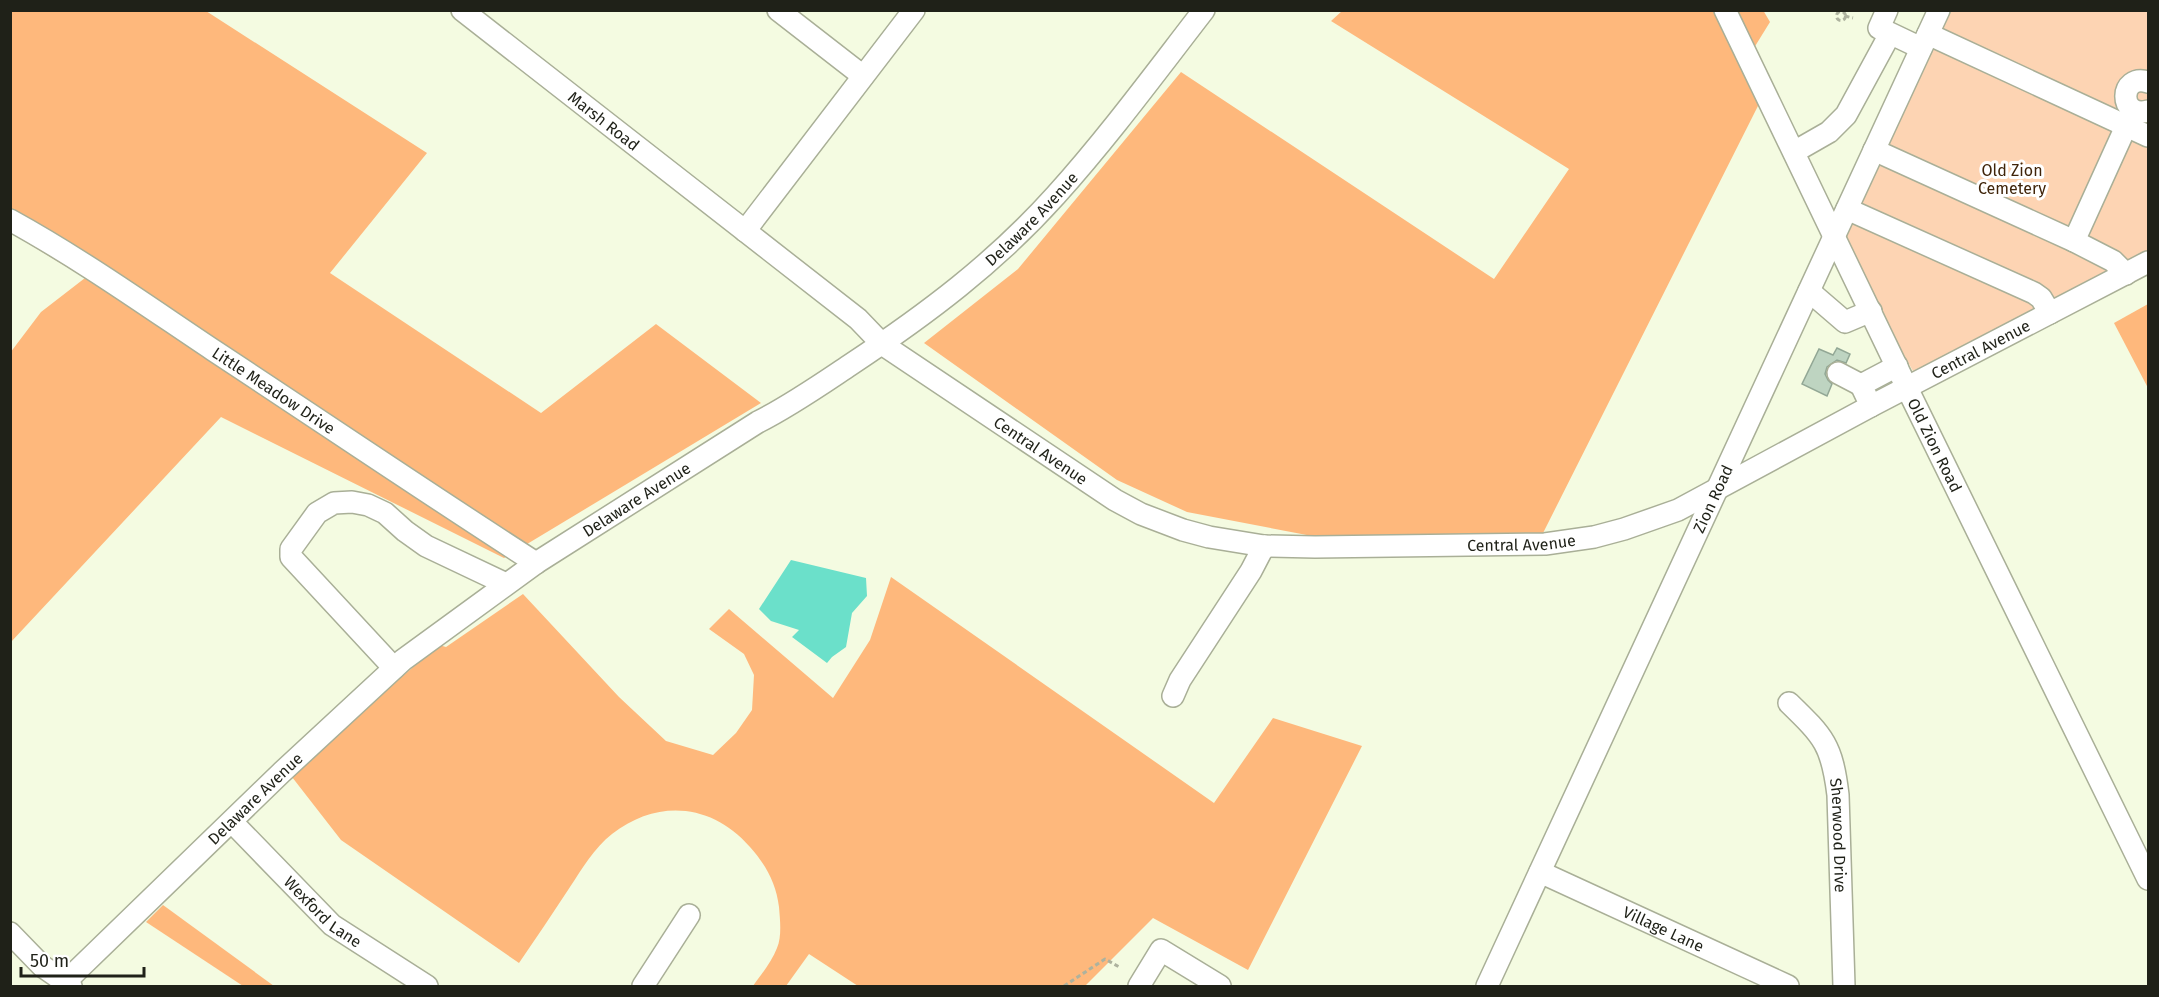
<svg xmlns="http://www.w3.org/2000/svg" width="2159" height="997" font-family="'Fira Sans',sans-serif">
<style>
.green{fill:#fdd4b3}
.forest{fill:#feb87c}
.water{fill:#6be0ca}
.building{fill:#bed4c1;stroke:#92a795;stroke-width:1.5}
.lines{fill:none;stroke-linecap:round;stroke-linejoin:round}
.minor-casing{stroke:#a9af97;stroke-width:24}
.path{stroke:#adb29e;stroke-width:3;stroke-dasharray:4.5 3;stroke-linecap:butt}
.minor{stroke:#fff;stroke-width:21}
.labels{text-anchor:middle;dominant-baseline:central;stroke-width:6;stroke-linejoin:round;paint-order:stroke}
.street-label{font-size:16px;fill:#1f2118;stroke:#fff}
.park-label{font-size:16px;fill:#3f2409;stroke:#fff}
</style>
<rect width="100%" height="100%" fill="#f4fbe1"/>
<path class="green" d="M1939 11H2148V262L2063 306 1913 371 1835 236Z"/>
<g class="forest">
<path d="M1763 10 1770 22 1749 56 1765 92 1537 545 1375 548 1187 512 1117 480 924 343 1018 269 1181 72 1494 279 1569 169 1331 21 1342 11Z"/>
<path d="M11 11H206L427 153 330 273 541 413 656 324 761 403 504 558 221 417 11 642 10 353 41 312 85 278 11 233Z"/>
<path d="M2148 304V388L2114 323Z"/>
<path d="M891 577 1214 803 1273 718 1362 746 1248 970 1153 918 1085 986H858L809 954 786 986H753C761 975 772 961 777 948 782 936 780 920 779 907 776 883 766 865 750 847 713 804 658 798 612 834 594 848 582 869 570 887 553 913 536 938 519 963L341 840 292 777 384 692 439 645 446 647 523 594 619 697 666 741 713 755 736 733 752 710 754 675 744 654 709 629 729 609 833 698 870 640Z"/>
<path d="M163 905 274 986H243L146 922Z"/>
</g>
<path class="water" d="M791 560 866 578 867 596 852 613 846 647 832 657 827 663 792 637 799 630 771 621 759 609Z"/>
<path class="building" d="M1837 348 1850 354 1846 363 1837 360 1827 367 1825 374 1828 380 1832 384 1827 396 1802 384 1819 349 1833 355Z"/>
<g class="lines">
<g class="minor-casing">
<g id="minor">
<path id="s1" d="M462 10 858 319 882 344 1115 500 1141 514 1183 530 1209 537 1264 546 1315 547 1545 544 1594 537 1624 529 1678 510 1871 406 2148 262"/>
<path d="M778 10 863 76"/>
<path id="s2" d="M1725 10 1907 388 2148 879"/>
<path d="M1887 10 1879 28 1921 48"/>
<path d="M1928 34 2148 136"/>
<path d="M2148 82C2119 73 2118 119 2148 111"/>
<path d="M1874 150 2074 241 2113 261 2126 274"/>
<path d="M1794 152 1829 132 1846 115 1890 34"/>
<path d="M1847 209 2034 293 2041 298 2050 313"/>
<path id="s3" d="M10 220C81 259 147 306 213 350 321 421 427 493 536 563"/>
<path d="M745 231 914 10"/>
<path d="M2074 241 2133 111"/>
<path d="M1809 291 1845 322 1871 311"/>
<path d="M1838 373 1861 385"/>
<path d="M1871 406 1861 385 1897 366"/>
<path d="M394 668 291 557V549L317 513 334 503 352 502 368 505 385 513 405 531 426 546 506 584"/>
<path d="M1173 696 1180 680 1251 571 1264 546"/>
<path id="s4" d="M1789 703C1824 737 1832 745 1838 795L1844 986"/>
<path id="s5" d="M232 822 332 925 427 986"/>
<path id="s6" d="M1540 872 1788 986"/>
<path d="M10 933 42 966 71 986"/>
<path id="s7" d="M61 986 282 772 403 660 536 563 758 422C790 406 820 385 850 365 927 314 995 263 1056 195 1109 136 1156 72 1204 10"/>
<path d="M643 986 689 915"/>
<path d="M1139 986 1161 950 1220 986"/>
<path id="s8" d="M1487 986 1939 10"/>
</g>
</g>
<g class="path">
<circle cx="1841" cy="16" r="4.5"/>
<path d="M1845 16 1853 18"/>
<path d="M1064 986 1105 959 1121 968"/>
</g>
<use href="#minor" class="minor"/>
</g>
<g class="labels">
<g class="street-label">
<text stroke="none"><textPath href="#s1" startOffset="180">Marsh Road</textPath></text>
<text stroke="none"><textPath href="#s7" startOffset="1242">Delaware Avenue</textPath></text>
<text stroke="none"><textPath href="#s1" startOffset="1736">Central Avenue</textPath></text>
<text stroke="none"><textPath href="#s3" startOffset="314">Little Meadow Drive</textPath></text>
<text stroke="none"><textPath href="#s2" startOffset="483">Old Zion Road</textPath></text>
<text stroke="none"><textPath href="#s1" startOffset="728">Central Avenue</textPath></text>
<text stroke="none"><textPath href="#s8" startOffset="537">Zion Road</textPath></text>
<text stroke="none"><textPath href="#s7" startOffset="756">Delaware Avenue</textPath></text>
<text stroke="none"><textPath href="#s1" startOffset="1232">Central Avenue</textPath></text>
<text stroke="none"><textPath href="#s7" startOffset="270">Delaware Avenue</textPath></text>
<text stroke="none"><textPath href="#s4" startOffset="148">Sherwood Drive</textPath></text>
<text stroke="none"><textPath href="#s5" startOffset="128">Wexford Lane</textPath></text>
<text stroke="none"><textPath href="#s6" startOffset="136">Village Lane</textPath></text>
</g>
<g class="park-label">
<text x="2012" y="170">Old Zion<tspan x="2012" dy="18">Cemetery</tspan></text>
</g>
</g>
<rect width="2159" height="997" fill="none" stroke="#1f2118" stroke-width="24"/>
<path d="M21 967v9h123v-9" fill="none" stroke="#1f2118" stroke-width="3"/>
<text x="30" y="967" font-size="18" fill="#1f2118" stroke="#ffffff" stroke-width="4.5" paint-order="stroke">50 m</text>
</svg>
